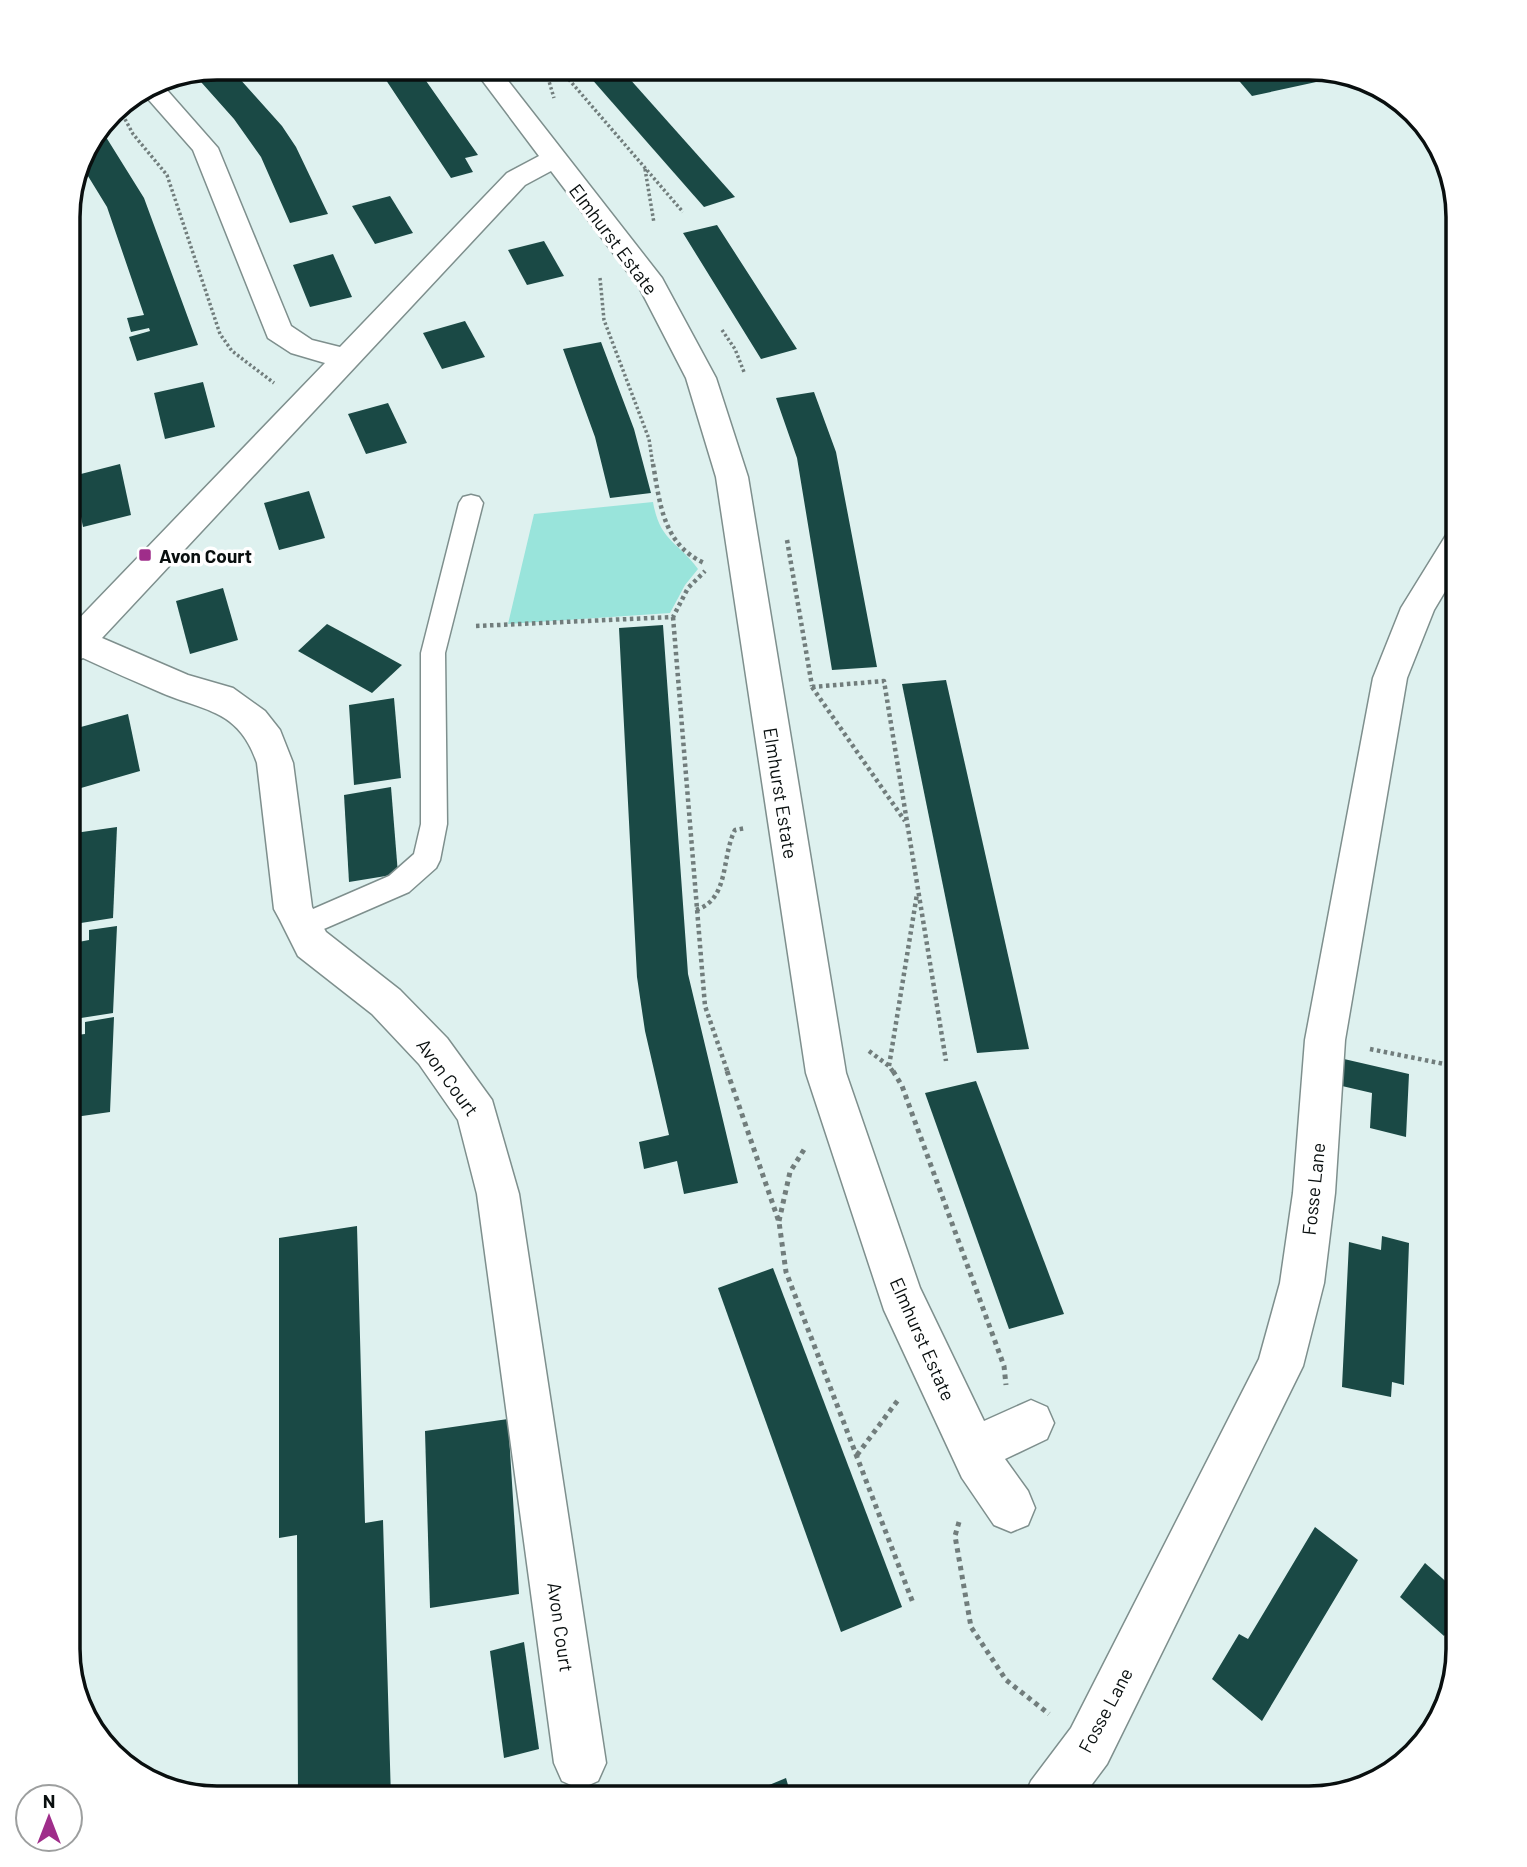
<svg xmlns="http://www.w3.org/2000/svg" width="1527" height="1867" font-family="Barlow,sans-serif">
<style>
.green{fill:#99e4db}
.building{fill:#1a4945}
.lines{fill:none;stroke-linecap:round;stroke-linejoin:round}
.lane-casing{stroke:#7e8f8d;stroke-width:3}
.street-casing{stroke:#7e8f8d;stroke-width:3}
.path-far2{stroke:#717d7c;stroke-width:3.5;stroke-dasharray:2.5 2.5;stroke-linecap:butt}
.path-far1{stroke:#717d7c;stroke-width:4.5;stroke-dasharray:3.5 3.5;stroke-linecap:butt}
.path{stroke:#717d7c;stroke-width:5;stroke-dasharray:4.5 4.5;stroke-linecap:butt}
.lane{fill:#fff;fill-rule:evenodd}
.street{fill:#fff;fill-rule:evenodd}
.poi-dot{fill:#9f2d8a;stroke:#fff;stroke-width:2.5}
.labels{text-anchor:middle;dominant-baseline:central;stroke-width:7;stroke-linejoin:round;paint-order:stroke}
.street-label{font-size:19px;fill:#090f0f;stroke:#fff}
.poi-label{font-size:19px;font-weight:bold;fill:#090f0f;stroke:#fff;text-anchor:start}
.rim{fill:none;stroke:#090f0f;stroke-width:3.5}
</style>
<rect width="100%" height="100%" fill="#def1ef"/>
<path class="green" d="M653 502C660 542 678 541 698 569L685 585 670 613 508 624 534 514Z"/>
<g class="building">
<path d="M217 68H230L282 126 296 147 328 214 290 223 261 157 234 119 193 73Z"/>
<path d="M378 68H417L478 155 465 158 473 172 451 178Z"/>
<path d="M582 68H620L735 197 704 207Z"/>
<path d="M1229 69H1319L1344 76 1252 96Z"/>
<path d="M101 129 144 198 198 345 137 361 129 337 150 331 149 328 131 332 127 318 144 315 107 207 80 163 83 152Z"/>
<path d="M390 196 413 233 375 244 352 206Z"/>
<path d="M717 225 764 298 797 349 761 359 683 233Z"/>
<path d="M544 241 564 276 527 285 508 250Z"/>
<path d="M333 254 352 297 310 307 293 265Z"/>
<path d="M465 321 485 357 442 369 423 333Z"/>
<path d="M601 342 634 429 651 493 610 498 595 437 563 349Z"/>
<path d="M203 382 215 427 165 439 154 393Z"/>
<path d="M814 392 836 452 877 667 832 670 797 458 776 398Z"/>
<path d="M388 403 407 443 366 454 348 414Z"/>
<path d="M120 464 131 515 83 527 73 476Z"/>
<path d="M309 491 325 538 279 550 264 503Z"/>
<path d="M223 588 238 640 190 654 176 601Z"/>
<path d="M327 624 364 644 402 665 372 693 298 651Z"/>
<path d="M663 625 688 974 738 1183 684 1194 677 1161 644 1169 639 1142 669 1135 645 1031 637 977 619 628Z"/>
<path d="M946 680 1017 995 1029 1049 977 1053 902 684Z"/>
<path d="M394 698 401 778 354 785 349 705Z"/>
<path d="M128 714 140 771 81 788 70 730Z"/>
<path d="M391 787 398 874 349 882 344 795Z"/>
<path d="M117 827 113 918 68 925V834Z"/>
<path d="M117 926 113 1013 81 1018V1009L68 1011V944L89 940V930Z"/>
<path d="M114 1017 110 1112 75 1117 76 1108 68 1109V1036L85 1034V1022Z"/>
<path d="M1344 1059 1409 1074 1406 1137 1370 1128 1372 1093 1342 1086Z"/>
<path d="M976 1081 1064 1314 1009 1329 925 1093Z"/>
<path d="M1457 1142H1459V1220L1449 1217Z"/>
<path d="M74 1152 70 1185H68V1153Z"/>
<path d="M357 1226 365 1523 383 1520 391 1799H298L297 1535 279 1538V1238Z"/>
<path d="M1382 1236 1409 1243 1404 1385 1392 1382 1391 1397 1342 1387 1349 1242 1381 1250Z"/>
<path d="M773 1268 902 1607 841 1632 718 1288Z"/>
<path d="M508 1419 519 1594 430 1608 425 1431Z"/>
<path d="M1315 1527 1358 1560 1262 1721 1212 1679 1239 1634 1248 1639Z"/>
<path d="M1425 1563 1459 1593V1616L1444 1636 1400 1597Z"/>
<path d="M524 1642 539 1749 504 1758 490 1651Z"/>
<path d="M786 1778 792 1799H735Z"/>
</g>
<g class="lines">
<g class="lane-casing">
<path id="lane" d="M471 495 479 497 483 503 445 653 447 824 440 860 436 868 409 892 310 935 300 939 290 935 286 927 290 919 389 876 414 854 421 824V653L459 503 463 497Z"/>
</g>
<g class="street-casing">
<g id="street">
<path d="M473 68H498L662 278 716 378 748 477 846 1073 920 1288 984 1421 1031 1400 1047 1407 1054 1423 1047 1439 1005 1459 1028 1491 1035 1508 1028 1525 1011 1532 994 1525 962 1478 884 1310 806 1073 716 477 686 378 639 287 551 171 525 185 102 638 188 675 233 688 265 711 280 730 293 763 312 907 326 932 400 990 447 1038 492 1100 519 1194 606 1763 598 1781 580 1789 562 1781 554 1763 477 1194 458 1120 419 1064 372 1014 298 956 280 920 274 909 257 763C239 710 207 712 162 693 136 682 109 670 83 658L68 665V630L325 363 291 353 268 338 193 150 141 91 159 81 218 148 291 326 312 340 340 347 507 173 539 156Z"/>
<path d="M1459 528V568L1434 610 1407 678 1345 1040 1335 1193 1324 1283 1303 1366 1107 1764 1081 1799H1023L1031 1781 1071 1728 1259 1359 1280 1283 1293 1193 1305 1040 1373 678 1401 608 1448 532Z"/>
</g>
</g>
<g class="path-far2">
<path d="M545 68 554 98"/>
<path d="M559 68 683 212"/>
<path d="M118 106 133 134 167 175 220 334 232 351 274 383"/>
<path d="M645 169 654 223"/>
<path d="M600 278 604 320 649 439 653 466"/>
<path d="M722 330 735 349 744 372"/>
</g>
<g class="path-far1">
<path d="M653 464C660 504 663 544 704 563"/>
<path d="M787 540 812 686"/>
<path d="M673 617 705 1006 728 1073"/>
<path d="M476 626 673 617 688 588 705 571"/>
<path d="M812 687 884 681 946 1061"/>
<path d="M812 687 905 821"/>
<path d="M696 910C730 899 721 857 735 830L746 828"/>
<path d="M1370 1049 1459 1067"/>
<path d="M869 1051 889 1066 894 1073"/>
<path d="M889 1066 917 894"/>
</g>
<g class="path">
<path d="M727 1071 779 1222 786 1272 913 1603"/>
<path d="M893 1071 902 1086 1004 1366 1006 1385"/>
<path d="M779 1221 790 1172 805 1148"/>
<path d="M857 1455 898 1400"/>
<path d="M959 1522 955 1536 971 1627 1006 1680 1049 1714"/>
</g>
<use href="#lane" class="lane"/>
<use href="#street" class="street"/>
</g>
<rect class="poi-dot" x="138" y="548" width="14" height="14" rx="3.5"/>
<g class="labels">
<g class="street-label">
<text transform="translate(614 239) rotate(53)">Elmhurst Estate</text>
<text transform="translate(781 793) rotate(81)">Elmhurst Estate</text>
<text transform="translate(448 1077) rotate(54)">Avon Court</text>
<text transform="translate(1313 1189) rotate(-84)">Fosse Lane</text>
<text transform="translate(923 1339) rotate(66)">Elmhurst Estate</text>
<text transform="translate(561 1627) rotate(82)">Avon Court</text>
<text transform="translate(1105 1710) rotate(-62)">Fosse Lane</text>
</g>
<g class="poi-label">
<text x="159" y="555">Avon Court</text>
</g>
</g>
<path d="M0 0H1527V1867H0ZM217 80H1309A137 137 0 0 1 1446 217V1649A137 137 0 0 1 1309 1786H217A137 137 0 0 1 80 1649V217A137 137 0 0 1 217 80Z" fill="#fff" fill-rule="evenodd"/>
<path class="rim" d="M217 80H1309A137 137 0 0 1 1446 217V1649A137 137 0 0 1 1309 1786H217A137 137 0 0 1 80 1649V217A137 137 0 0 1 217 80Z"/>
<g transform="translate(49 1818)"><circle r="33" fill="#ffffff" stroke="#9d9f9f" stroke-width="2"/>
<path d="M0-5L12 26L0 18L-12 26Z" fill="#9f2d8a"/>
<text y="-10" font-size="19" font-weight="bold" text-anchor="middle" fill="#090f0f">N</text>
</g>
</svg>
